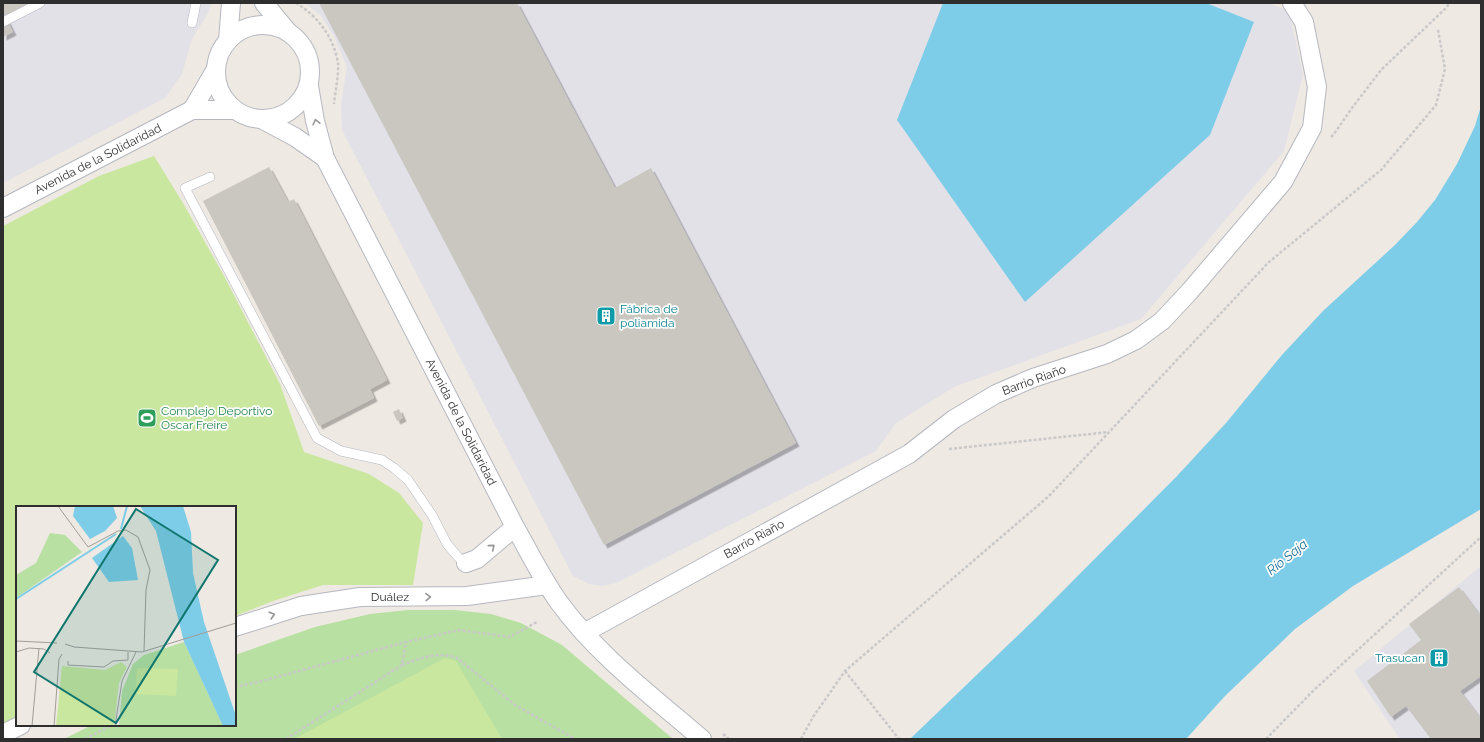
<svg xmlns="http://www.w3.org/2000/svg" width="1484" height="742" font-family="Raleway,sans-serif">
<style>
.industrial{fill:#e3e1e8}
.green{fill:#b8e0a2}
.pitch{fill:#c9e79f}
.water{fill:#7dcce8}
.building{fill:#cac7c0;filter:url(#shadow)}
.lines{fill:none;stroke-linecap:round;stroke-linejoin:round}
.lane-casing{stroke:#b5b8c0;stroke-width:10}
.street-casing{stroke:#b5b8c0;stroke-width:20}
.path{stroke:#c9c9c9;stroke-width:2.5;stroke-dasharray:3 2;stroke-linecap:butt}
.lane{stroke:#fff;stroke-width:9}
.street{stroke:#fff;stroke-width:18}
.oneway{stroke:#969696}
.labels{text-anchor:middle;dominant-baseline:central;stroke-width:3.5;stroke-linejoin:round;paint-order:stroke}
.street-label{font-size:12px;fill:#2e2e2e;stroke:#fff}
.culture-label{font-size:12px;fill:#0d838f;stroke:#fff;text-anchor:start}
.leisure-label{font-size:12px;fill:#27864d;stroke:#fff;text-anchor:start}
.water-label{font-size:13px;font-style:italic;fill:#176d99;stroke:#fff}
.inset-river{fill:none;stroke:#7dcce8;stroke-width:2}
.inset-road{fill:none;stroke:#a19e9a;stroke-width:1}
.view{fill:#0f766e;fill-opacity:0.15;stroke:#0f766e;stroke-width:2}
.inset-edge{fill:none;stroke:#2e2e2e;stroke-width:2}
</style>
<defs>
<filter id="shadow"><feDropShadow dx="3.5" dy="3.5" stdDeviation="0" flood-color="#0004"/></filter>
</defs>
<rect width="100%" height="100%" fill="#eee9e2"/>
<g class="industrial">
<path d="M3 3H211L208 13 192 39 182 74 165 98 3 183Z"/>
<path d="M305 3H1268L1289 11 1303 75 1284 151 1141 319 954 387 896 423 876 451 616 583 602 586 589 584 573 576 342 130 341 104 347 67 334 36 321 16Z"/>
<path d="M1481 566V739H1400L1354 671Z"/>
</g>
<path class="green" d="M408 610H455L491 614 521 623 562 645 673 739H64L92 725H235V655L315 627 370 614Z"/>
<g class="pitch">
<path d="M154 156 183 203 224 276 280 384 304 452 369 474 399 493 423 523 413 585H323L273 601 235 616V507H17V719L3 727V226L99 176Z"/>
<path d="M445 658 456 661 502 739H294Z"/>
</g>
<g class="water">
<path d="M943 3H1206L1254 22 1210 135 1025 302 897 120Z"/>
<path d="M1481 106V509L1353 586 1295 629 1225 696 1186 739H910L1036 618 1177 476 1226 423 1281 356 1323 311 1395 245 1417 222 1435 200 1457 164 1475 126Z"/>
</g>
<g class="building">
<path d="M3 3H38L6 19 3 13Z"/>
<path d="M319 3H517L615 188 651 168 796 443 604 545Z"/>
<path d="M7 20 13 32 3 37V22Z"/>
<path d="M269 167 288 202 294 199 387 380 370 389 374 398 319 426 203 201Z"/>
<path d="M399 409 403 418 397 421 393 412Z"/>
<path d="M1459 587 1479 614 1481 613V676L1460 691 1481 719V739H1431L1406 706 1391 717 1367 681 1421 640 1409 624Z"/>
</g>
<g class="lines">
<g class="lane-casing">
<g id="lane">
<path d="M3 22 40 3"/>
<path d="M192 23 196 3"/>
<path d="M210 177 185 188 317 438 341 451 382 460 394 468 408 480 432 515 447 544 459 558 466 563"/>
</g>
</g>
<g class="street-casing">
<g id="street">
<path d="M264 3 288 32"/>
<circle cx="263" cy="72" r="47"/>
<path d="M228 40 231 3"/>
<path d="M309 86 315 121 325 158 515 527C529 552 542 578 558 601 597 655 652 696 702 739"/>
<path d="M192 110 216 69"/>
<path d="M263 120 295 137 325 158"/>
<path d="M3 208 192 110H234"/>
<path d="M466 563 477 559 515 527"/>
<path d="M235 627 301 606 360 597 467 596 547 585"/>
<path d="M584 633 909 454 954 419 996 394 1033 378 1107 354 1136 340 1162 321 1190 291 1283 182 1312 128 1317 87 1304 22 1292 3"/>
<path d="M3 734 21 725"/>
</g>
</g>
<g class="path">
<path d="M296 3C318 16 334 38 338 63 339 75 335 92 334 104"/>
<path d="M1331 137 1334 134 1352 108 1381 70 1447 7 1449 3"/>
<path d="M949 449 1109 432"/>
<path d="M402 665C420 658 439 651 457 658L515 705 575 739"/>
<path d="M845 671 899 739"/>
<path d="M235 687 262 681 406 642 459 630 510 637 537 622"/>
<path d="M723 734 729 739"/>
<path d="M85 739 112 725"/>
<path d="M286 739 402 665 406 642"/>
<path d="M801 739 813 717 845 671 1049 496 1269 262 1381 170 1436 105 1445 69 1438 30"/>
<path d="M1266 739 1314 690 1481 537"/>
</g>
<use href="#lane" class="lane"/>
<use href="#street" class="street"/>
</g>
<defs><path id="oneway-chevron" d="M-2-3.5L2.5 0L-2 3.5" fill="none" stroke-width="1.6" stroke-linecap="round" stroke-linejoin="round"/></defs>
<g class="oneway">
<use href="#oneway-chevron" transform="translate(316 122) rotate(-103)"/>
<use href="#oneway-chevron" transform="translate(492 547) rotate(-40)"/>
<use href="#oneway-chevron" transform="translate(428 597) rotate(-2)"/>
<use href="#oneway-chevron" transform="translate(272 615) rotate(-16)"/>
</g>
<defs>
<g id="building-square" transform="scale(1)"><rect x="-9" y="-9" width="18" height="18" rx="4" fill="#0f9aa8" stroke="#fff"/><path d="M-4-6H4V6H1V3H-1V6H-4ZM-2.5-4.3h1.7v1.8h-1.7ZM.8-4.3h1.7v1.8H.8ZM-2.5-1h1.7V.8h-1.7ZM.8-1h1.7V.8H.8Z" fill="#fff"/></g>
<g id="stadium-square" transform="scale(1)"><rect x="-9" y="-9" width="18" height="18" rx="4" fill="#2e9e5b" stroke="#fff"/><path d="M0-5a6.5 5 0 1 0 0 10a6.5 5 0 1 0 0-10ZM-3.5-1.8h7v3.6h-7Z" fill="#fff"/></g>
</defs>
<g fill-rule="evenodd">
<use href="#building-square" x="606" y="316"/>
<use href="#stadium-square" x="147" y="418"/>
<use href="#building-square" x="1439" y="658"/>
</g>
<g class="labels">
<g class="street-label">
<text transform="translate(98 159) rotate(-27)">Avenida de la Solidaridad</text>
<text transform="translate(1034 380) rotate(-20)">Barrio Riaño</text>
<text transform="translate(461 422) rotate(63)">Avenida de la Solidaridad</text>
<text transform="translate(754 539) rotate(-29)">Barrio Riaño</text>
<text x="390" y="597">Duález</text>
</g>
<g class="culture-label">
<text x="620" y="309">Fábrica de<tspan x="620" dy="14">poliamida</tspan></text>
<text x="1425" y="658" text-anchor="end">Trasucan</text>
</g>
<g class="leisure-label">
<text x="161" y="411">Complejo Deportivo<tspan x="161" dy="14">Oscar Freire</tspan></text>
</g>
<g class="water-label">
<text transform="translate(1287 557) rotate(-39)">Río Saja</text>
</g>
</g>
<g transform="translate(16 506)">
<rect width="220" height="220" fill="#eee9e2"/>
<path d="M34 27 49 29 66 46 0 92V69L20 57ZM168 136 207 220H103L106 185 117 158 128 149Z" fill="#b8e0a2"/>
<path d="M105 156 111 161 103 177 98 220H40L46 160 89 164ZM121 162 162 163 160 190 119 188Z" fill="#c9e79f"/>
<path d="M59 0H97L101 12 89 25 74 33 57 10ZM124 0H167L175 26 177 67 188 116 220 210V220H207L168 136 140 25ZM107 30 116 42 122 74 93 76 76 52Z" fill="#7dcce8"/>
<path class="inset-river" d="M105 23 111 0M0 93 100 28"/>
<path class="inset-road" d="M42 0 72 41 102 25 110 24 122 31 134 64 130 84 128 145M0 135 41 137M49 138 58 141 126 146 220 117M0 146 13 142 28 143 34 147M52 155V159L88 161 97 155 112 154V146M16 220 23 142M38 220 43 153 46 148M99 220 106 175 120 146"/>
<path class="view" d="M120 3 202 54 100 217 18 166Z"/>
<rect width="220" height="220" class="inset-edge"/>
</g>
<rect width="1484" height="742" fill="none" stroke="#2e2e2e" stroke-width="8"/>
</svg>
